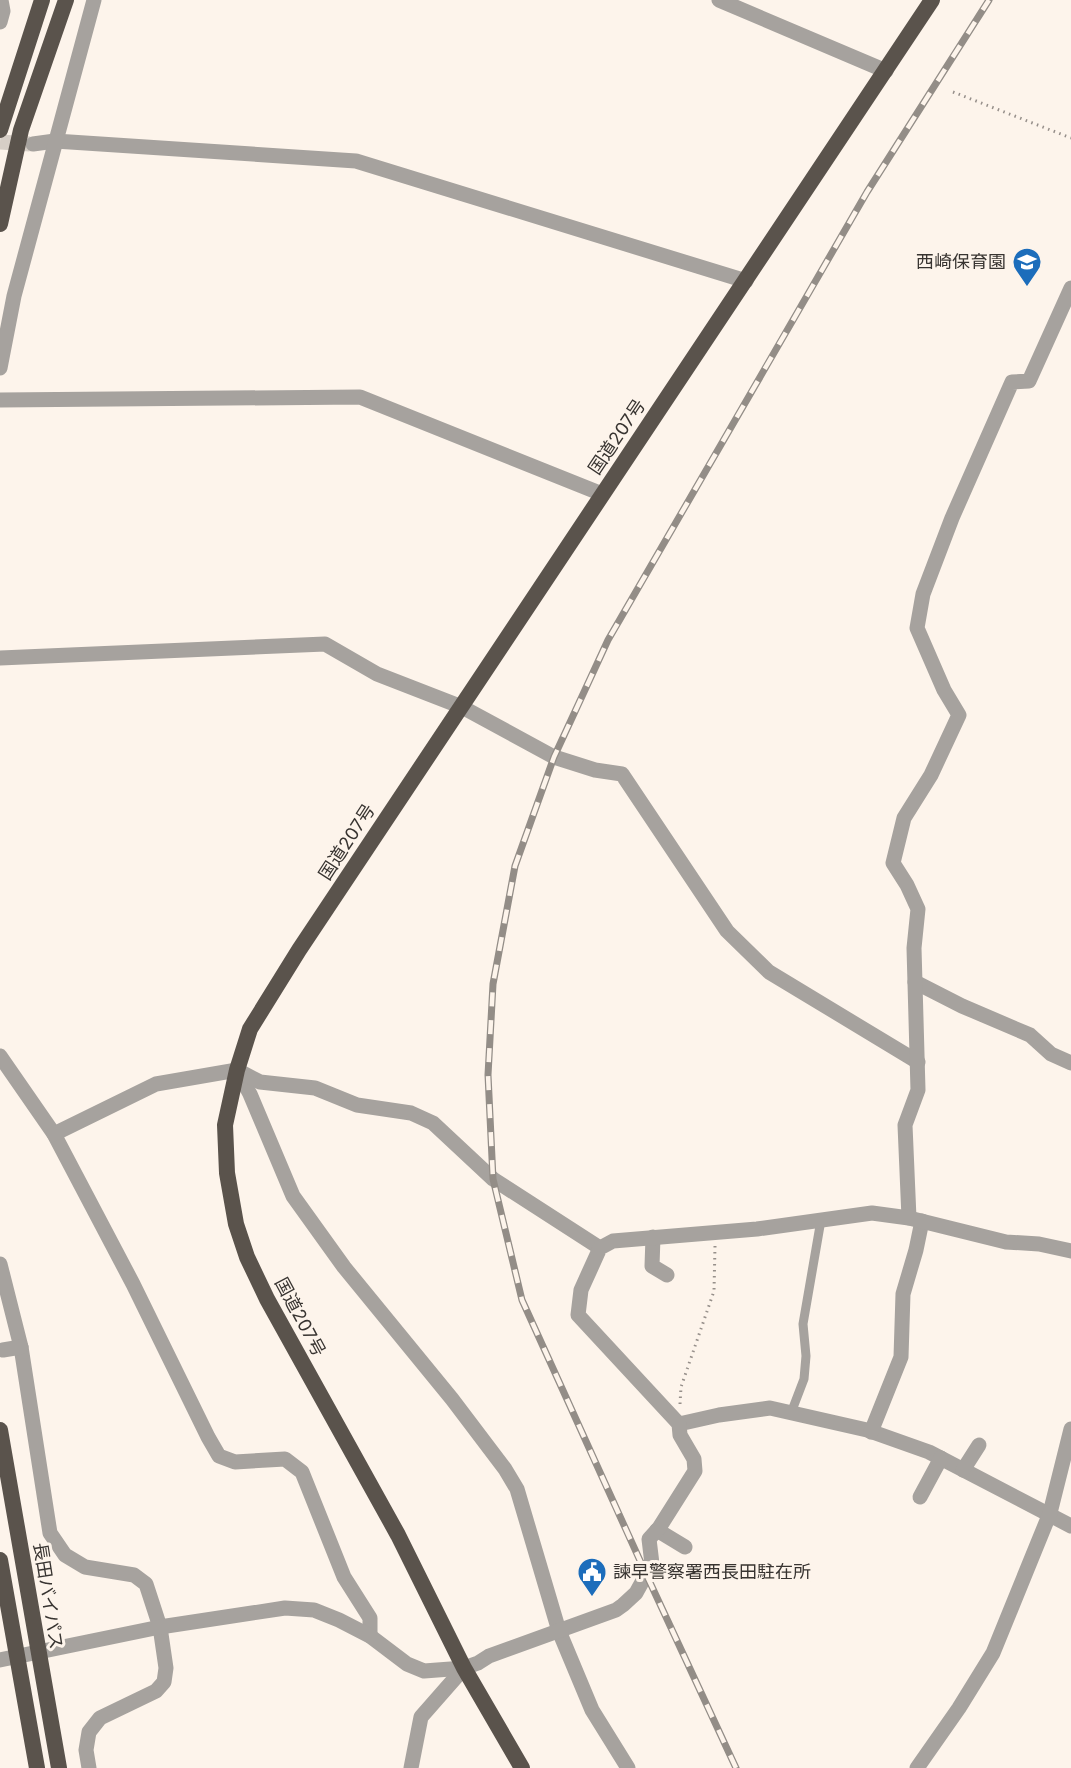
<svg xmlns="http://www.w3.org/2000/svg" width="1071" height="1768" viewBox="0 0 1071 1768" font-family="Inter,'Noto Sans JP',sans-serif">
<rect width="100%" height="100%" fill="#fdf4eb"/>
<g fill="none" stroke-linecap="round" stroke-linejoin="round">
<path stroke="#d6cec6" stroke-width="15" stroke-dasharray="15 8" stroke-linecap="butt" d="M0,142L30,144"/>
<g stroke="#968f8a" stroke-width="3" stroke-dasharray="1.5 4.5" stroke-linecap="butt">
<path d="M953,92L1071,138"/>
<path d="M680,1404L681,1387L714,1291L715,1246"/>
</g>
<path stroke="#a6a29e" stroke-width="9" d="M791,1413L804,1379L806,1356L803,1324L821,1220"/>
<g stroke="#a6a29e" stroke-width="15">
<path d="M0,22L3,11L1,0"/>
<path d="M33,144L55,141L356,161L746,281"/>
<path d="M0,368L14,296L94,0"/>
<path d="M0,400L360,397L602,494"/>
<path d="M0,658L325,644L377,674L462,707L554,757L595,770L622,774L727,931L769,972L918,1062"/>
<path d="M915,982L962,1006L1030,1035L1051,1054L1071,1063"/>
<path d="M0,1056L54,1134L133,1284L208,1437L219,1456L235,1462L285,1459L302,1472L344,1577L370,1618V1636"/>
<path d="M237,1070L250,1094L293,1196L344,1267L452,1399L505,1469L517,1489L559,1631L592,1710L628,1768"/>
<path d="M54,1134L156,1084L237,1070L260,1082L315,1088L357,1105L411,1113L433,1123L493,1179L600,1248"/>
<path d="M909,1218L905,1125L918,1090L914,948L918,909L907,885L893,863L904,818L931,775L959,715L944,690L917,628L923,594L952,518L1012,382L1029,381L1071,288"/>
<path d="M653,1237L652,1266L667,1275"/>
<path d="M0,1264L21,1347L50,1533L65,1555L85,1567L134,1575L146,1584L160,1627L166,1668L164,1682L156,1691L100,1718L89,1732L86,1750L89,1768"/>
<path d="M3,1350L21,1347"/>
<path d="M679,1424L719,1415L770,1408L867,1430L929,1452L1071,1526"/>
<path d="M871,1432L901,1357L903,1294L916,1250L922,1221"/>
<path d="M963,1470L979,1445"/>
<path d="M920,1497L941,1458"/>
<path d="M657,1530L685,1547"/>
<path d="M0,1660L160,1627L285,1608L314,1610L339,1620L370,1636L407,1664L424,1671L464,1668L478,1663L489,1656L616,1610L623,1605L636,1593L652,1564L649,1539L659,1528L695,1471L694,1459L680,1435L679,1424L578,1315L581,1290L600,1248L613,1241L757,1229L872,1213L909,1218L1006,1242L1039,1244L1071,1251"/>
<path d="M411,1768L421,1717L464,1668"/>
<path d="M917,1768L959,1708L993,1653L1050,1513L1071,1429"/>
</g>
<path stroke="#a6a29e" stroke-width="15" d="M719,0L886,71"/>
<g stroke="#5a534c" stroke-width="16">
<path d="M0,130L42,0"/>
<path d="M0,224L21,130L66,0"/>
<path d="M0,1430L59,1768"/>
<path d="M0,1560L37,1768"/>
<path d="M522,1768L464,1668L398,1535L267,1299L247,1257L236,1224L227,1173L225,1125L237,1070L250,1029L299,950L932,0"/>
</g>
<g stroke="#938d87" stroke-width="7">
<path id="rail" d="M736,1768L647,1576L522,1300L493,1179L488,1075L493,984L515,866L554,757L608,640L867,192L989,0"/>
</g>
<use href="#rail" stroke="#fdf4eb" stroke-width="4.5" stroke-dasharray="14" stroke-linecap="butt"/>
</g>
<defs>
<g id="school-pin" transform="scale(1.5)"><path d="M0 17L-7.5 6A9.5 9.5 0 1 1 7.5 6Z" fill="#1c6dbb" stroke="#fdf4eb"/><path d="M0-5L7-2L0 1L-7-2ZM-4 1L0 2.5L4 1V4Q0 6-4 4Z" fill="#fff"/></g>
<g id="civic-pin" transform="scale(1.5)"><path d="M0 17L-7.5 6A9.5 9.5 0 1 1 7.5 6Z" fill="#1c6dbb" stroke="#fdf4eb"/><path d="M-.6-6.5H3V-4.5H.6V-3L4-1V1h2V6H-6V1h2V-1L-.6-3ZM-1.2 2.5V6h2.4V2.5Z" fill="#fff"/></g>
</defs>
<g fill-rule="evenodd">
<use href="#school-pin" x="1027" y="262"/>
<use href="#civic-pin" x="592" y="1572"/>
</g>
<g text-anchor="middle" stroke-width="6" stroke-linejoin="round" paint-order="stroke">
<g font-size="18" fill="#383431" stroke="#fdf4eb" text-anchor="end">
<text x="1006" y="268">西崎保育園</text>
<text x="613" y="1578" text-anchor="start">諫早警察署西長田駐在所</text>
</g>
<g font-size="18" fill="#383431" stroke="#fdf4eb">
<text transform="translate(617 437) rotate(-56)" y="6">国道207号</text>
<text transform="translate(347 842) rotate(-57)" y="6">国道207号</text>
<text transform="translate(300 1317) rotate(62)" y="6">国道207号</text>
<text transform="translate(48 1596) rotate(81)" y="6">長田バイパス</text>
</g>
</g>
</svg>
